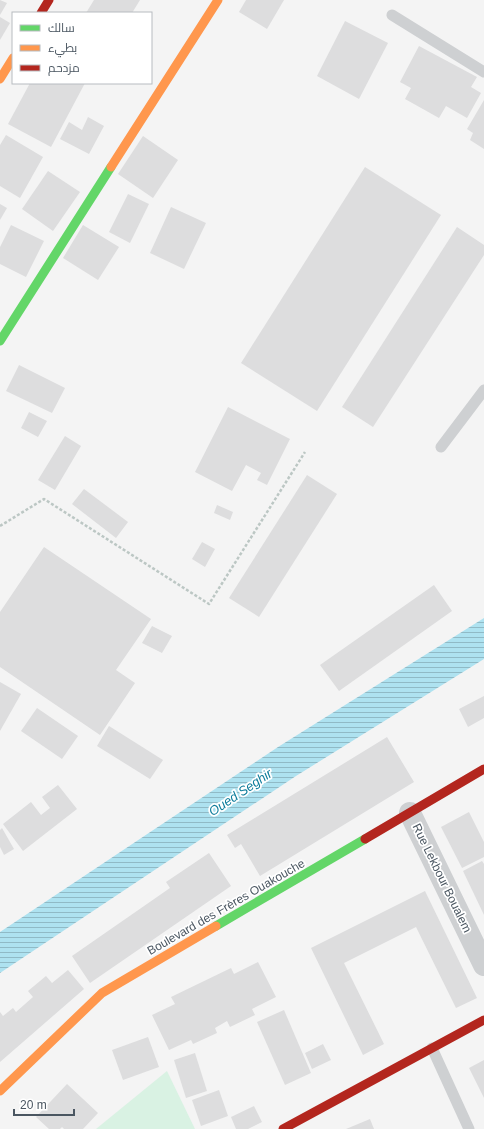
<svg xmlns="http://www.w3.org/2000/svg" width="484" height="1129" viewBox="0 0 484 1129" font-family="Helvetica,Cairo,sans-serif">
<defs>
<pattern id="water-rules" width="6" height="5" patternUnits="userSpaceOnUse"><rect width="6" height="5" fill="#aee2f0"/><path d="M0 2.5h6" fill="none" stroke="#90bac6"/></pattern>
</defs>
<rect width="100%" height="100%" fill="#f4f4f4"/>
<path fill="#d9f2e3" d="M167,1071L195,1129H96Z"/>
<path fill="url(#water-rules)" d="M484,618V659L296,776L0,973V932L278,747Z"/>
<g fill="#ddddde">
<path d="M0,0L7,3L0,15Z"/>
<path d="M94,0H140L132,13H86Z"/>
<path d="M246,0H284L267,29L239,12Z"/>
<path d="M0,17L10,23L0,40Z"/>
<path d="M345,21L388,43L359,99L317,76Z"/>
<path d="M419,46L477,77L471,87L481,93L467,118L446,106L439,118L405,99L411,88L400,82Z"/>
<path d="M30,83H85L51,147L8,124Z"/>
<path d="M484,100V149L470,140L473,133L467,129Z"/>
<path d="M88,117L104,126L89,154L60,139L69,122L82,130Z"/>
<path d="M6,135L43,157L20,198L0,186V145Z"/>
<path d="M143,136L178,160L153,198L118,174Z"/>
<path d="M365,167L441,215L317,411L241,363Z"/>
<path d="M48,171L80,192L53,231L22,209Z"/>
<path d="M128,194L149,204L130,243L109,232Z"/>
<path d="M0,204L7,208L0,220Z"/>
<path d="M171,207L206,223L184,269L150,253Z"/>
<path d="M11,225L44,241L26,277L0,264V247Z"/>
<path d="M83,225L119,247L98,280L63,258Z"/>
<path d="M457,227L484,245V255L373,427L342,407Z"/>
<path d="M19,365L65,388L52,413L6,391Z"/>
<path d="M228,407L290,439L267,485L257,480L261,473L246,465L232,491L195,472Z"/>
<path d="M29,412L47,421L38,437L21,428Z"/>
<path d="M65,436L81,446L55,490L38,480Z"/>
<path d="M307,475L337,494L259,617L229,598Z"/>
<path d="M84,489L128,522L116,538L72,504Z"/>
<path d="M217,505L233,512L230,520L214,513Z"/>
<path d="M202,542L215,549L205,567L192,559Z"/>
<path d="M44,547L151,619L116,670L135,683L100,735L0,667V612Z"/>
<path d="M434,585L452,611L339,691L320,665Z"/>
<path d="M152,626L172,636L162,653L142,643Z"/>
<path d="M0,682L21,694L0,731Z"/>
<path d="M484,696V718L468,727L459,709Z"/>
<path d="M37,708L78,736L62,759L21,731Z"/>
<path d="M109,726L163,760L150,779L97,746Z"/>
<path d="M387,737L414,782L260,876L241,844L235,848L227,835Z"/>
<path d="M58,785L77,809L23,851L3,824L31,802L41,815L50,808L42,797Z"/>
<path d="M469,812L484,842V857L462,868L441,827Z"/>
<path d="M2,828L14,849L4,855L0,847V830Z"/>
<path d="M209,853L231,886L90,983L72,956L170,888L166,882Z"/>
<path d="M482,861L484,864V915L463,871Z"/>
<path d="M425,891L477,998L456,1008L416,927L344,963L384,1044L363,1055L311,948Z"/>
<path d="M258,962L276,997L252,1009L255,1015L230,1027L227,1021L215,1028L217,1033L193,1044L191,1040L169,1050L152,1015L175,1004L171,997L231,968L234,974Z"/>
<path d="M68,970L84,989L0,1062V1012L3,1016L13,1008L16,1012L33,997L28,991L46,976L52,983Z"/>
<path d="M284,1010L311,1073L285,1085L257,1022Z"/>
<path d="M148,1037L159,1067L123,1080L112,1050Z"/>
<path d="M323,1044L331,1060L312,1069L305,1053Z"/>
<path d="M195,1053L207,1091L186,1098L174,1060Z"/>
<path d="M484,1060V1098L469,1068Z"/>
<path d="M67,1084L98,1113L83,1129H64L62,1127L60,1129H49L36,1117Z"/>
<path d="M219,1090L228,1116L201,1126L192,1100Z"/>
<path d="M254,1106L262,1122L248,1129H236L231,1117Z"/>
<path d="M370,1119L374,1129H346Z"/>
</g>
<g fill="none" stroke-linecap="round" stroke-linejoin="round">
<path stroke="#bcc7c4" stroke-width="2.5" stroke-dasharray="3 2" stroke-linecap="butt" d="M0,526L44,499L209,604L305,452"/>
<g stroke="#ced0d2" stroke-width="11">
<path d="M392,15L484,72"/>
<path d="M441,447L484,390"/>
<path d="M432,1048L469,1129"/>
</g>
<path stroke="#ced0d2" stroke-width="22" d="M410,813L484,965"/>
<g stroke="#63d668" stroke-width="9">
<path d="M0,341L111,167"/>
<path d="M216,926L365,839"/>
</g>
<g stroke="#ff974d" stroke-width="9">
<path d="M0,79L13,58"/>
<path d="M111,167L218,0"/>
<path d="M0,1091L102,993L216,926"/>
</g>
<g stroke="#b3261e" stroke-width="9">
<path d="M41,13L49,0"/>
<path d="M365,839L484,769"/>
<path d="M283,1129L484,1020"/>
</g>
</g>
<g text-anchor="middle" stroke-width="3.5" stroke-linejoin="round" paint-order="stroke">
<g font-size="12" fill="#4a5661" stroke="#fff">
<text transform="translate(442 878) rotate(64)" y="4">Rue Lekbour Boualem</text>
<text transform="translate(226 907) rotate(-30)" y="4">Boulevard des Frères Ouakouche</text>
</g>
<g font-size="13" font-style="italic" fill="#0c7c9b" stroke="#fff">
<text transform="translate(240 792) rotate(-34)" y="5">Oued Seghir</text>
</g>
</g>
<rect x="12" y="12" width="140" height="72" fill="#ffffff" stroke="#b7bbc0"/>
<rect x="20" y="25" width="20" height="6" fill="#63d668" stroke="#b7bbc0"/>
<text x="48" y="32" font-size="12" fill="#4a5661">سالك</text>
<rect x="20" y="45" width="20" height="6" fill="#ff974d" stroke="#b7bbc0"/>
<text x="48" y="52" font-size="12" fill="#4a5661">بطيء</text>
<rect x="20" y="65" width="20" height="6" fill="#b3261e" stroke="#b7bbc0"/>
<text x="48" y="72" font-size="12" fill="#4a5661">مزدحم</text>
<path d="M14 1109v6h60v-6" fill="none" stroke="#4a5661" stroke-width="2"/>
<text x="20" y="1109" font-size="12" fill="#4a5661" stroke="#ffffff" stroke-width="3" paint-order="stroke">20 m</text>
</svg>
